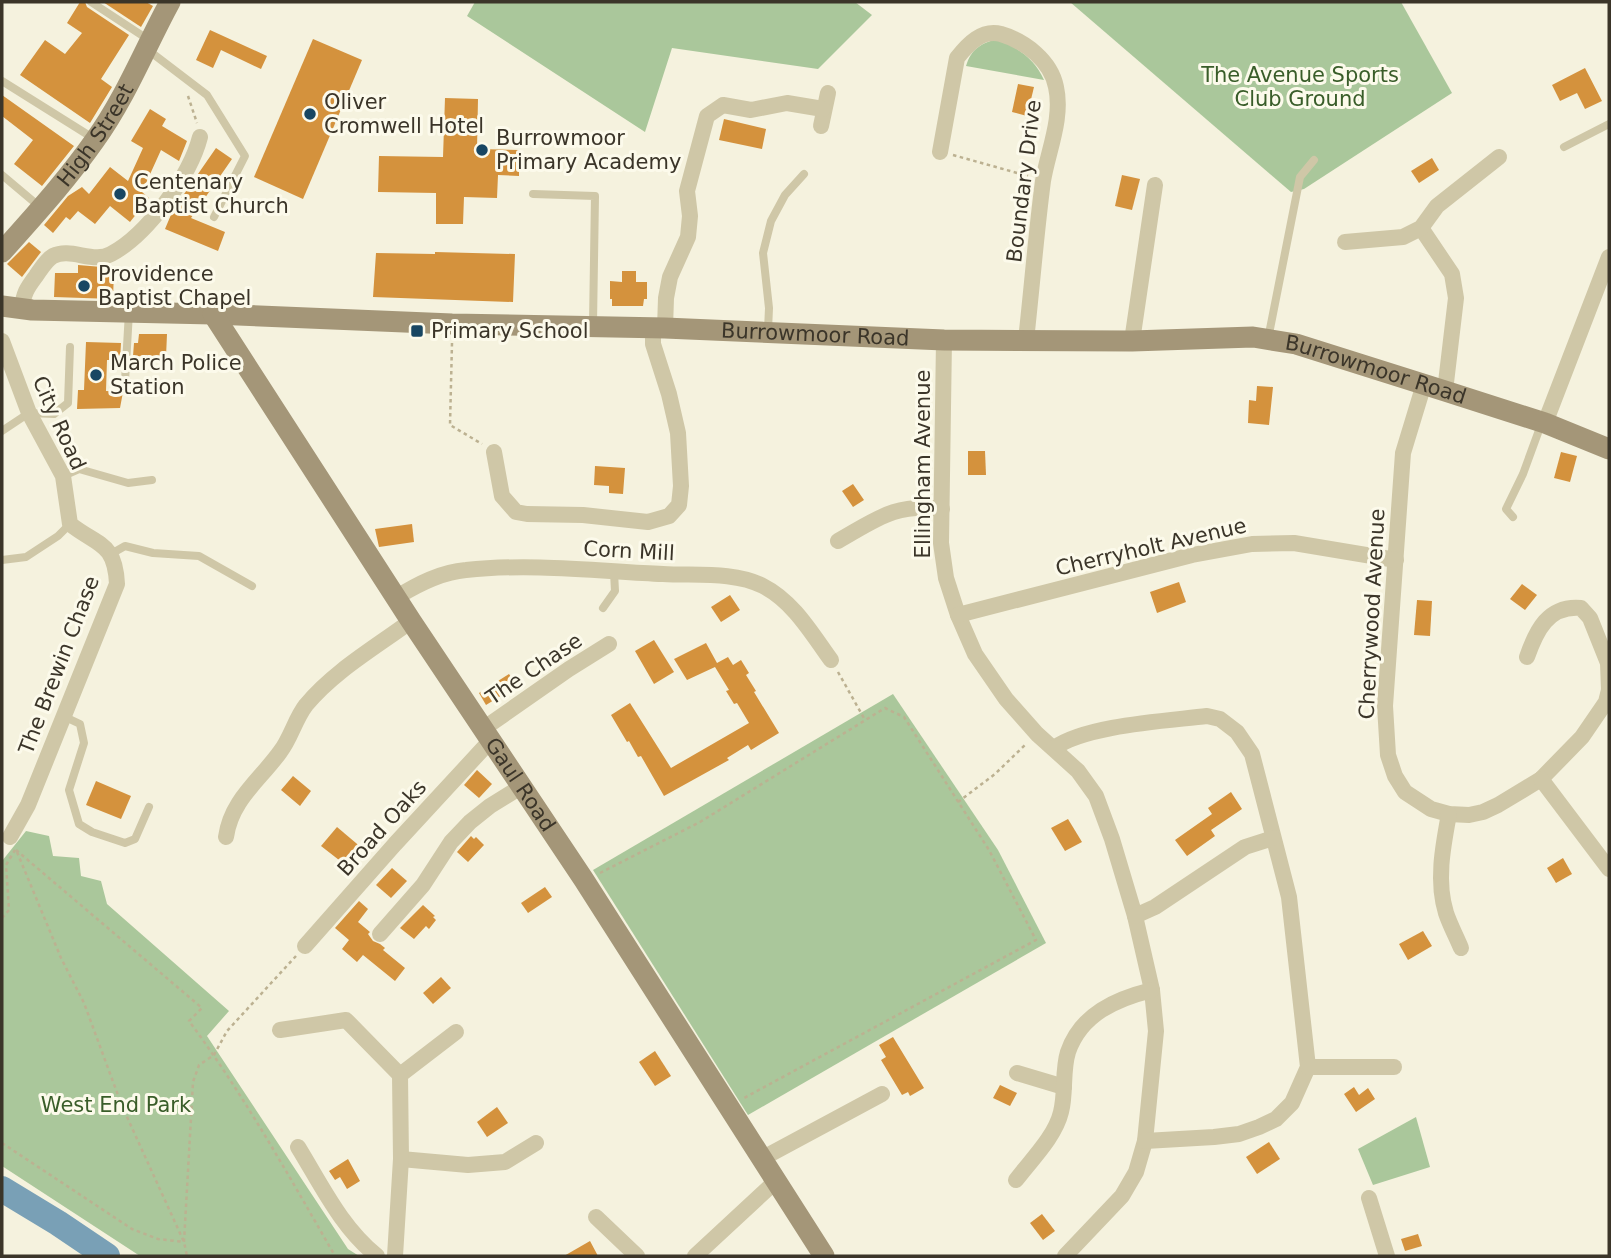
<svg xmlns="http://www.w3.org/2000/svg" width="1611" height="1258" viewBox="0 0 1611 1258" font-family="'DejaVu Sans',sans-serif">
<rect width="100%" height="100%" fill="#f5f2de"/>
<g fill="#aac79b">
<path d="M475,2H855L872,15L818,69L672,48L645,132L467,16Z"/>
<path d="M1070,2H1401L1452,93L1304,189L1291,192Z"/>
<path d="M998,39C1018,48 1035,59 1044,80L966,66C971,49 981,43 998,39Z"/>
<path d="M893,694L998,850L1046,943L748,1115L593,870Z"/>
<path d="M26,831L49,836L53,856L79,858L81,876L101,881L107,904L229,1011L207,1036L348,1249L359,1256H140L2,1166V861Z"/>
<path d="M1416,1117L1430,1167L1373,1185L1358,1149Z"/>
</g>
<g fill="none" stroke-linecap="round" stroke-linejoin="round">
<path stroke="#79a0b6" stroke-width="26" d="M2,1189L58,1223L107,1256"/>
</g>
<g fill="#d4923d">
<path d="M80,2H85L87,7L129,35L101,79L112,87L90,123L20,75L45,40L65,54L82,33L67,23Z"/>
<path d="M103,2H146L153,6L141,27Z"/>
<path d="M210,30L267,56L261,69L221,50L213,68L196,60Z"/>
<path d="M313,39L362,60L303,199L254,177Z"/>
<path d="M1585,68L1602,101L1585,109L1577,93L1560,101L1552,85Z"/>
<path d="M1018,84L1034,87L1027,116L1012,112Z"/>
<path d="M2,95L74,146L42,186L14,164L33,140L2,116Z"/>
<path d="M445,98L478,99L477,149L519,150V176L498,175L497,198L464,197L463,224H436V193L378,192L379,156L443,157Z"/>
<path d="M150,109L166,119L162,126L187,141L179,161L161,150L142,192L149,198L130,222L110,206L95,224L78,211L70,220L66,217L53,233L44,225L68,196L82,187L89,194L110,167L128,181L143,148L131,141Z"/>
<path d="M724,119L766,129L762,149L719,140Z"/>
<path d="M216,148L232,159L191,218L225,232L218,251L165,229L173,210Z"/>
<path d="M1432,158L1439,170L1419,183L1411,171Z"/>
<path d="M1122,175L1140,179L1132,210L1115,206Z"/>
<path d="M29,242L41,252L22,277L7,264Z"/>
<path d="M435,252L515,254L513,302L373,297L376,253L435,254Z"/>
<path d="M78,265L102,267V271H114L113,299L54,297L55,273H78Z"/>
<path d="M622,271H636V282H647V299H644L643,306H612V299H610V281L622,282Z"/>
<path d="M139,334H167L166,357L133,356L134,343H138Z"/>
<path d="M86,342L121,343L120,360H107L106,391L123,392L120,408L77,409L78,390H84Z"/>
<path d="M1257,386L1273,387L1269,425L1248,423L1249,400L1256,401Z"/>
<path d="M968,451H985L986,475H968Z"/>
<path d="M1561,452L1577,456L1570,482L1554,478Z"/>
<path d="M595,466L625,468L623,494L609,493V486L594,485Z"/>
<path d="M853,484L864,500L853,507L842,491Z"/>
<path d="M412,524L414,542L379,547L375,529Z"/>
<path d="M1179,582L1186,602L1157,613L1150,592Z"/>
<path d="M1522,584L1537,595L1525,610L1510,599Z"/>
<path d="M730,595L740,610L721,622L711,607Z"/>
<path d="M1417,600L1432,601L1430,636L1414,635Z"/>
<path d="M654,640L674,672L654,684L635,651Z"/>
<path d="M706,643L717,663L728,657L733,665L741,660L749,673L746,675L756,691L754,692L779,733L751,750L748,745L727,758L729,760L664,796L641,756L638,757L629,741L627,742L611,715L630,703L671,768L749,723L737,703L734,704L726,691L729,690L715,667L687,680L674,659Z"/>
<path d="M509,674L517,686L486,705L479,693Z"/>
<path d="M477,770L492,784L479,798L464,785Z"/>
<path d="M293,776L311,791L300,806L281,790Z"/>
<path d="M96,781L131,796L121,819L86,805Z"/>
<path d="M1231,792L1242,809L1211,830L1215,836L1187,856L1175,840L1212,814L1208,808Z"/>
<path d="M1068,819L1082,842L1065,851L1051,828Z"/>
<path d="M337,827L363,849L348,867L321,846Z"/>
<path d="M471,836L474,839L476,837L484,845L468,862L457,852Z"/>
<path d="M1563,858L1572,874L1556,883L1547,868Z"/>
<path d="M392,868L407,881L391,898L376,885Z"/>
<path d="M545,887L552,897L528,913L521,903Z"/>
<path d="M359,901L368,909L358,922L370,932L368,934L373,941L380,944L385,948L383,950L405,968L395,981L363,955L357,962L342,949L349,940L335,928Z"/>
<path d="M423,905L435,916L433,917L436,920L429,929L426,926L414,939L400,928Z"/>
<path d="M1423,931L1432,946L1408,960L1399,944Z"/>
<path d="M441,977L451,988L433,1004L423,993Z"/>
<path d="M893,1037L924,1088L910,1096L908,1092L902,1095L881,1060L886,1057L879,1045Z"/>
<path d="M655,1051L671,1076L655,1086L639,1062Z"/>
<path d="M1000,1085L1017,1093L1010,1106L993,1098Z"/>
<path d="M1354,1087L1359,1095L1368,1088L1375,1099L1356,1112L1344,1094Z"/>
<path d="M497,1107L508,1123L487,1137L477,1122Z"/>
<path d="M1269,1142L1280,1159L1257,1174L1246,1157Z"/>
<path d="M348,1159L360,1181L347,1189L340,1177L335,1180L329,1171Z"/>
<path d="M1042,1214L1055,1231L1043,1240L1030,1223Z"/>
<path d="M1418,1234L1422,1246L1405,1251L1401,1239Z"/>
<path d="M590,1241L598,1256H564Z"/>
</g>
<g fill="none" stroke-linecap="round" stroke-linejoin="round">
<g stroke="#bcb191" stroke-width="2.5" stroke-dasharray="3.5 3.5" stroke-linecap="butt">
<path d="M188,96L197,123"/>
<path d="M953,155L1028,176"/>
<path d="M452,343L450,425L482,444"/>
<path d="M838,672L865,720"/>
<path d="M958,802L995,774L1025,745"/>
<path d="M16,850L202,1008L189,1021C244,1095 289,1176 335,1256"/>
<path d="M17,852L61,958L84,1003L122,1106L184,1242L187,1256"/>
<path d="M600,873L700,822L885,708L904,717L989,850L1036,940L744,1098"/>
<path d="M2,918L9,910L6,865L15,850"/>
<path d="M2,1143L132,1229L158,1239L184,1242L193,1082L199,1065L214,1055L227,1031L296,956"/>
</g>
<g stroke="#cfc7a7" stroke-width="8">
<path d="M91,2L149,40"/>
<path d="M148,50L207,95L245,156L214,217"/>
<path d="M2,81L93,138"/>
<path d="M1564,147L1609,124"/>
<path d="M2,175L40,207"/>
<path d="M533,194L595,196L593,324"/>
<path d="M768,330L769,308L763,253L771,221L785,195L804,174"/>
<path d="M1268,339L1300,177L1314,160"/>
<path d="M125,381L129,312"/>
<path d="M2,431L29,413L54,414L68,403L70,347"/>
<path d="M63,476L79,469L128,483L152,480"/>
<path d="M1513,517L1506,509L1523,474L1542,422"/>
<path d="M111,554L125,546L153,553L199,556L252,586"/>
<path d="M2,560L26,557L58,536L70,524"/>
<path d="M603,608L615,591L614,572"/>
<path d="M63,716L80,724L84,743L69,790L79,824L92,832L125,843L135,839L149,807"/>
</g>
<g stroke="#cfc7a7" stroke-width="16">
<path d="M821,126L828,93"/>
<path d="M940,152L957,58C968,44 982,29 1001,34C1025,41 1051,61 1056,87C1063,118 1048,151 1043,181C1036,234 1032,287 1026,340"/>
<path d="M1421,228L1452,274L1456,298L1445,391"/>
<path d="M1345,242L1403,237L1421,228L1437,206L1499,157"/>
<path d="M22,309C23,294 27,288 36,276C41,269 46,260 53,256C71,247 93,264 111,254C147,235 190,176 200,137"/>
<path d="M665,328L666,298L670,277L688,237L690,216L687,191L707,116L723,105L751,110L787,103L823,109"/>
<path d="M944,340L941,543L946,578L958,615L975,654L1006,699L1037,734L1078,771L1096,796L1112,839L1135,916L1152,990L1156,1031L1145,1141L1136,1172L1122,1196L1065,1256"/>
<path d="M2,341L29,413L63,476L70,524C98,546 115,542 117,584L28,805L10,837"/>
<path d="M1132,341L1155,185"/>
<path d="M1424,384L1403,453L1385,706L1388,755L1395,776L1405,792L1431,809L1449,814L1469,815L1483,812L1498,805L1541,779L1582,737L1606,702L1609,690L1608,663L1590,618L1581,608C1548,605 1536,631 1527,657"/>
<path d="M1545,423L1609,257"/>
<path d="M494,452L502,496L516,512L527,514L583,515L648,522L669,516L679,505L681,486L678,433L669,394L653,344V328"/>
<path d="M838,541C877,519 895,503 942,509"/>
<path d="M397,597C418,584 441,572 466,570C531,563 598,571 663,574C694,576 734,571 763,586C793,601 812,634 831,660"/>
<path d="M958,615L1192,555L1252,544L1294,543L1396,560"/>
<path d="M483,729L569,669L609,644"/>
<path d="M1054,748C1086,725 1166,721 1207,716L1220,719L1237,732L1252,754L1289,897L1308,1067L1292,1103L1276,1119L1259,1127L1239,1134L1214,1137L1145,1141"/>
<path d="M1541,779L1609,869"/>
<path d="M1449,814C1443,846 1436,881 1446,913C1450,925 1456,936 1461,948"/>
<path d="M226,837C231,800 260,780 280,752C291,738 295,719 306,705C334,671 376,647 411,621"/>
<path d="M1135,916L1155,907L1245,847L1273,838"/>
<path d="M380,934L423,885L451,842L470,822L490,806L521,787"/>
<path d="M305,946L395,844L491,740"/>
<path d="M280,1030L346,1020L400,1075"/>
<path d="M1308,1067H1394"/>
<path d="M1017,1073L1064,1087"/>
<path d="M400,1075L456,1032"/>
<path d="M298,1147C322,1186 341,1227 377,1256"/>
<path d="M763,1158L882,1094"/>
<path d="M401,1159L468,1165L505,1162L536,1143"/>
<path d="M1016,1180C1031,1160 1055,1137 1061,1112C1066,1093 1062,1071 1068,1052C1081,1014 1116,999 1152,990"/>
<path d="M1369,1198L1387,1256"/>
<path d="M596,1217L637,1256"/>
<path d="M395,1256L401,1159L400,1075"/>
<path d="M695,1256L776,1181"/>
</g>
<g stroke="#a49678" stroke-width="21">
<path id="s1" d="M2,252C34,216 67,180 95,140C126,97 145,48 170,2"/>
<path id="s2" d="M2,306L32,310L213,314L452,324L665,328L944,340L1132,341L1253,337L1296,344L1445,391L1545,423L1609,449"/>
<path id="s3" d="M213,314L411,621L584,880L824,1256"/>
</g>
</g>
<g fill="#184662" stroke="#fcfaeb" stroke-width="2.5">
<circle cx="310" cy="114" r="7"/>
<circle cx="482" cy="150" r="7"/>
<circle cx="120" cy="194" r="7"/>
<circle cx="84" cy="286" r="7"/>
<rect x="410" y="324" width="14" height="14" rx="3.5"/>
<circle cx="96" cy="375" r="7"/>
</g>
<g text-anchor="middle" stroke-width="6" stroke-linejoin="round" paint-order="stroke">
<g font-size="21" fill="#395d29" stroke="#fcfaeb">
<text x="1300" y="82">The Avenue Sports<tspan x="1300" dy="24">Club Ground</tspan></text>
<text x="116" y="1112">West End Park</text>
</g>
<g font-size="21" fill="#3b3529" stroke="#fcfaeb" text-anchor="start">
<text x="324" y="109">Oliver<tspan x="324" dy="24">Cromwell Hotel</tspan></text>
<text x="496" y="145">Burrowmoor<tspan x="496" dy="24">Primary Academy</tspan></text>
<text x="134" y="189">Centenary<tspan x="134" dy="24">Baptist Church</tspan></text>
<text x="98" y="281">Providence<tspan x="98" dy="24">Baptist Chapel</tspan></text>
<text x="431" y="338">Primary School</text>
<text x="110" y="370">March Police<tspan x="110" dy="24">Station</tspan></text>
</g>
<g font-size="21" fill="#3b3529" stroke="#fcfaeb">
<text dy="7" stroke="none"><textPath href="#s1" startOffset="150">High Street</textPath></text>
<text transform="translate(1024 181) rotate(-83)" y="7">Boundary Drive</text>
<text dy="7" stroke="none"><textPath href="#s2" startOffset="814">Burrowmoor Road</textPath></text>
<text dy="7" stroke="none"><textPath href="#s2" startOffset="1379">Burrowmoor Road</textPath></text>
<text transform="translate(59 423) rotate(66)" y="7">City Road</text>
<text transform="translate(923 464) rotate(-90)" y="7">Ellingham Avenue</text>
<text transform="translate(1151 547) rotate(-13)" y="7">Cherryholt Avenue</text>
<text transform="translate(629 551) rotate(3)" y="7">Corn Mill</text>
<text transform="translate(1372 614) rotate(-87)" y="7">Cherrywood Avenue</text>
<text transform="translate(59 665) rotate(-69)" y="7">The Brewin Chase</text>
<text transform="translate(534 669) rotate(-34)" y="7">The Chase</text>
<text dy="7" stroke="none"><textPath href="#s3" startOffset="562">Gaul Road</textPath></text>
<text transform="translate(382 828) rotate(-48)" y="7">Broad Oaks</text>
</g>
</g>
<rect width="1611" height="1258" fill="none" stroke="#3b3529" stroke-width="7"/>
</svg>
